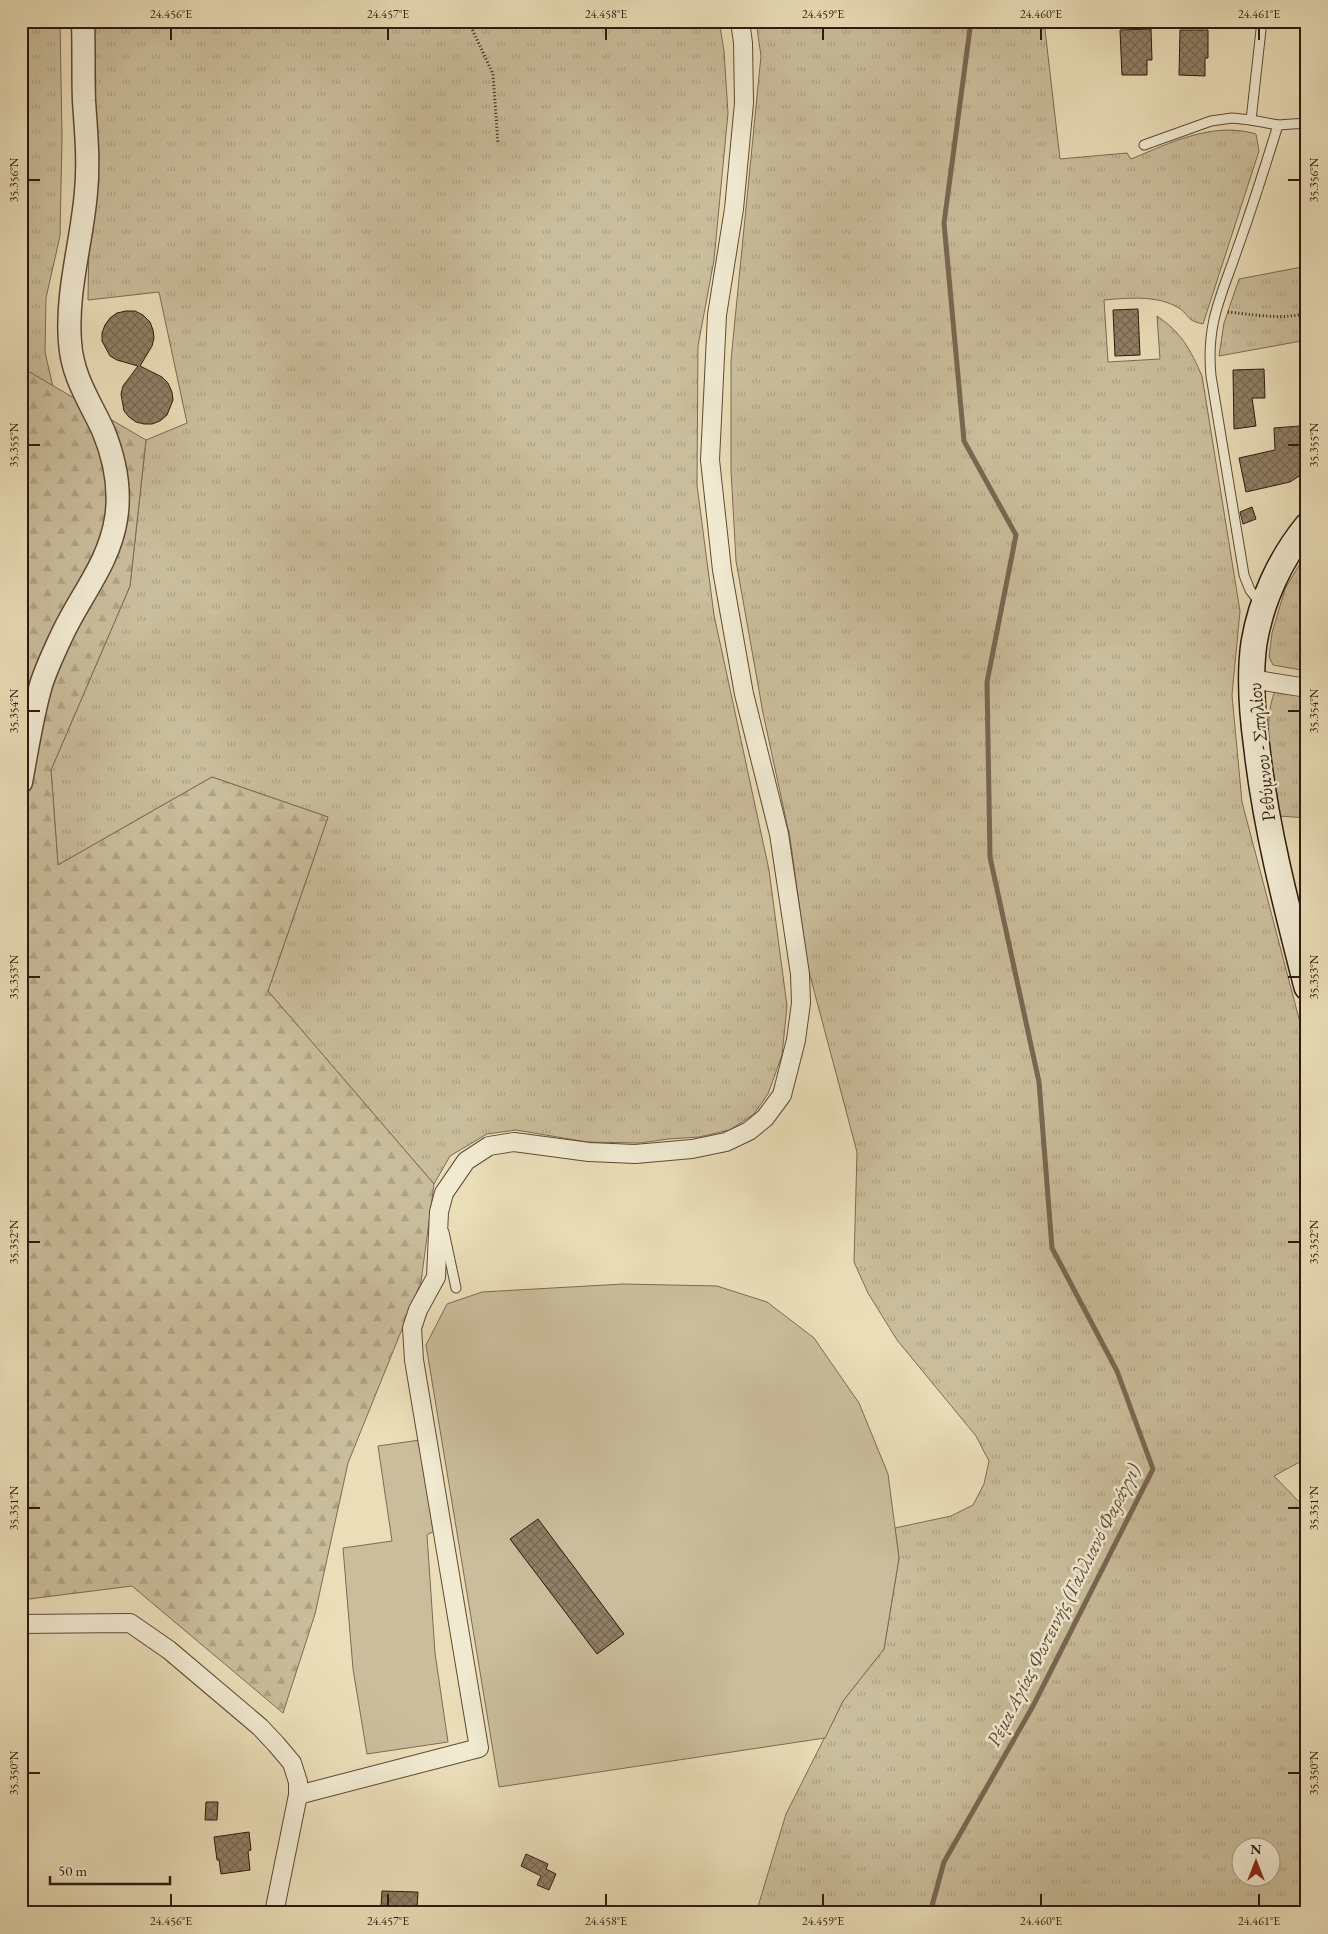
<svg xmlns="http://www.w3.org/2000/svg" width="1328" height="1934" viewBox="0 0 1328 1934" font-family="'EB Garamond',serif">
<defs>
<pattern id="grass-tufts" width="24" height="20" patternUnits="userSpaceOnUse" patternTransform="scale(1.25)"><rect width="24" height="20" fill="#cabd9b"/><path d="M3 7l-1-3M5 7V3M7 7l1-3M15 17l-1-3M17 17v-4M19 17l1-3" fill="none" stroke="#aea284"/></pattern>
<pattern id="forest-firs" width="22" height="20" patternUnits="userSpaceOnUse" patternTransform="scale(1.25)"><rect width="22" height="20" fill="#cabd9b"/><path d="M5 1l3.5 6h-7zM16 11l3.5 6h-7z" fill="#aea284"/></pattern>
<pattern id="building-cross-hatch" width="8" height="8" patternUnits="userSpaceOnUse" patternTransform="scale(1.25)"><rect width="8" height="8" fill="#907f66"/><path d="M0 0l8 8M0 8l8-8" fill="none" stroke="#766752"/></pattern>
</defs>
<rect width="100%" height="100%" fill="#eadeb8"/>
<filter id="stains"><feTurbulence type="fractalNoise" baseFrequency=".004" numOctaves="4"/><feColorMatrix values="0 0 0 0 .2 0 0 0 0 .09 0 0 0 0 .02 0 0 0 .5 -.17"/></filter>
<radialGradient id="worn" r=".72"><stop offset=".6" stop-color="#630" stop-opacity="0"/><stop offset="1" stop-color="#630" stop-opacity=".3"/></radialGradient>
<g fill="url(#grass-tufts)" stroke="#7c6b54" fill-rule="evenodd">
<path d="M21,21H60L62,137L60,236L46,298L45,352L53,387L21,367Z"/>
<path d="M94,21H719L724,51L728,113L714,260L698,346L697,485L714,615L769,870L787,1006L782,1055L768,1094L754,1114L730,1130L699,1137L668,1139L640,1143L587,1142L516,1130L487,1134L450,1156L434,1184L268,991L328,817L212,777L58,865L51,770L130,586L146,440L187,423L159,292L88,300L89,234L96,157Z"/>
<path d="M756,21H1044L1060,159L1127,153L1131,159C1170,143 1213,121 1256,134L1259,151L1203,324C1184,320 1190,314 1177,307C1157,295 1126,298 1104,300L1108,362L1160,359L1157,316C1182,333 1190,349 1202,376L1240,611L1232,695L1242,802L1307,1049V1458L1274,1476L1307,1510V1913H756L786,1814L843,1701L884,1649L899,1558L895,1528L951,1516L973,1505L984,1484L989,1461L976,1436L897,1340L868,1293L854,1262L857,1152L808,968L790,838L763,713L736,561L731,470V360L761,56ZM1240,1846H1270V1876H1240Z"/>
<path d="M1307,266V340L1219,356L1224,323L1239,279Z"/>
<path d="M1307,552V671L1273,665L1269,657L1272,633L1285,589Z"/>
<path d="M1275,691L1307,697V818L1279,816C1273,781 1261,724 1275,691Z"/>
</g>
<path fill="url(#forest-firs)" stroke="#7c6b54" d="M21,367L146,440L130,586L51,770L58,865L212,777L328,817L268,991L434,1184L421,1282L348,1463L315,1614L283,1713L132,1586L21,1600Z"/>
<g fill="#cabd9b" stroke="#7c6b54">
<path d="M623,1284L717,1286L767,1302L814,1338L859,1403L888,1474L899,1558L884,1649L843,1701L825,1738L499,1787L426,1345L447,1304L482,1292Z"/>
<path d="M420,1440L434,1531L427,1535L435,1653L448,1742L367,1754L353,1669L343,1548L392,1541L378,1446Z"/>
</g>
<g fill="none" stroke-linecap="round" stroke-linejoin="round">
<path stroke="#796751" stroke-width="5" d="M930,1913L944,1862L1033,1706L1153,1469L1117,1371L1052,1248L1039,1082L990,857L987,682L1016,535L964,441L944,223L971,21"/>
</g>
<g fill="url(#building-cross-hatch)" stroke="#2f190d">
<path d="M1151,29L1152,60H1147V75H1122L1120,30Z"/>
<path d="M1180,30H1208V58H1205V76L1179,75Z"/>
<path d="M1138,309L1140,355L1115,356L1113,310Z"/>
<path d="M126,311H135L143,315L150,322L153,330L154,338L152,346L140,366L162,377L168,383L172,392L173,400L167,415L160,421L152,424H144L136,422L129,417L124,411L121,394L123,386L138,366L117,360L110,356L102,341V333L105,325L110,318L117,313Z"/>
<path d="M1264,369L1265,398H1252L1256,426L1234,429L1233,370Z"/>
<path d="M1300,426L1302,452L1307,460V471L1290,482L1246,492L1239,458L1275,450L1274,428Z"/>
<path d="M1252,507L1256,519L1243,524L1240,512Z"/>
<path d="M538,1519L624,1634L597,1654L510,1539Z"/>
<path d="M206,1802H218L217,1820H205Z"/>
<path d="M249,1832L251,1850L248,1851L250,1870L221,1874L219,1860H217L214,1837Z"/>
<path d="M526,1854L548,1864L546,1869L556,1874L549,1890L537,1885L541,1876L521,1866Z"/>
<path d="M382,1891L418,1892L417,1908L381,1907Z"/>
</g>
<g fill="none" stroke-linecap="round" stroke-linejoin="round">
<g stroke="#5e4a38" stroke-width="11">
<g id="service">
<path d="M1178,21V23"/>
<path d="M1251,120L1262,21"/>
<path d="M1144,145L1211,121L1232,118L1251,120L1278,125L1307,123"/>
<path d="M1261,604L1250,590L1244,575L1211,376C1206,323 1221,297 1237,250C1252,208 1265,167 1278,125"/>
<path d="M444,1232L456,1288"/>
</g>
</g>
<g stroke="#5e4a38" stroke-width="20">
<g id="minor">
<path d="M1251,679L1307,688"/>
<path d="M21,1624L130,1623L169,1650L260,1727L276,1744L292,1763L298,1782V1795L274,1913"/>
<path d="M298,1795L479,1748L414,1360L412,1328L418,1310L436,1277L439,1212L444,1193L466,1161L489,1146L514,1142L589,1152L635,1154L692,1149L726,1142L749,1131L765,1118L782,1095L796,1040L801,1003L800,974L779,834L744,694L722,570L710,460L717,315L734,209L744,103L743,43L740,21"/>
</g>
</g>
<g stroke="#5e4a38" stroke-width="25">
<path id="tertiary" d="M21,782C27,750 32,716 41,685C46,669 54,652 61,637C79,597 109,564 116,519C121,488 115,459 103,430C89,400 72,376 70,342C66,291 82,242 86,192C89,161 86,131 84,101C83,74 84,48 83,21"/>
</g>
<g stroke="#2f190d" stroke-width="28">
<path id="secondary" d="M1307,526C1280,559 1261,601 1254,643C1249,678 1252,713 1257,749C1266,829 1287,909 1307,987"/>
</g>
<g stroke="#2f190d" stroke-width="3" stroke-dasharray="1 2.5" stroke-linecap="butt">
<path d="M475,21L471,27L493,74L498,144"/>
<path d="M1228,312C1249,314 1288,321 1307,312"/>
</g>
<use href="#service" stroke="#f1ead1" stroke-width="9"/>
<use href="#minor" stroke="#f1ead1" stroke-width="18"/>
<use href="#tertiary" stroke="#f1ead1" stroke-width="22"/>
<use href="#secondary" stroke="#f1ead1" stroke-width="25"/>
</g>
<path fill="none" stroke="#2f190d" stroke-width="2" d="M171,28V40M388,28V40M606,28V40M823,28V40M1041,28V40M1259,28V40M28,180H40M1288,180H1300M28,445H40M1288,445H1300M28,711H40M1288,711H1300M28,977H40M1288,977H1300M28,1242H40M1288,1242H1300M28,1508H40M1288,1508H1300M28,1773H40M1288,1773H1300M171,1894V1906M388,1894V1906M606,1894V1906M823,1894V1906M1041,1894V1906M1259,1894V1906"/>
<g text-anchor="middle" stroke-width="5" stroke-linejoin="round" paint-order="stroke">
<g font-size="19" fill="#2f190d" stroke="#f1ead1">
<text transform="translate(1261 752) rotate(-96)" y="7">Ρεθύμνου - Σπηλίου</text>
</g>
<g font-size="20" font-style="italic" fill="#604d3a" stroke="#f1ead1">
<text transform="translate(1063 1605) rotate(-63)" y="7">Ρέμα Αγίας Φωτεινής (Γαλλιανό Φαράγγι)</text>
</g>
</g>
<rect width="1328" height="1934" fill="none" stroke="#eadeb8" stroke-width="55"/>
<g transform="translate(1256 1862)"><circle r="24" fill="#f1ead1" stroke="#a39683"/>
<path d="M0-4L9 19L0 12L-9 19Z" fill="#8f2418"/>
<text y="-8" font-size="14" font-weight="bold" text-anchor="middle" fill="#2f190d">N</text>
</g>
<path d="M50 1876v8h120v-8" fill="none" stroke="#2f190d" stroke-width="2.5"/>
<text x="58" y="1876" font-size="15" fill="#2f190d" stroke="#f1ead1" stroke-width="4" paint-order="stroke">50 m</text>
<rect x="28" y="28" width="1272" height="1878" fill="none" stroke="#2f190d" stroke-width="2"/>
<g font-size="12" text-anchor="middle" fill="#2f190d">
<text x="171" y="18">24.456°E</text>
<text x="388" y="18">24.457°E</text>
<text x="606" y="18">24.458°E</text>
<text x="823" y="18">24.459°E</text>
<text x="1041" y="18">24.460°E</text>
<text x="1259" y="18">24.461°E</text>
<text transform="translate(14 180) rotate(-90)" y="4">35.356°N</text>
<text transform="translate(1314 180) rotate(-90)" y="4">35.356°N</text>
<text transform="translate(14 445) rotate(-90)" y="4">35.355°N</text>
<text transform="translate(1314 445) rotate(-90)" y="4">35.355°N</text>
<text transform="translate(14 711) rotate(-90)" y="4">35.354°N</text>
<text transform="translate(1314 711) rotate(-90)" y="4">35.354°N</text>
<text transform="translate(14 977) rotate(-90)" y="4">35.353°N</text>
<text transform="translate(1314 977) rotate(-90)" y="4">35.353°N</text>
<text transform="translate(14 1242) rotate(-90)" y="4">35.352°N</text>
<text transform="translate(1314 1242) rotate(-90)" y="4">35.352°N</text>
<text transform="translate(14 1508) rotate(-90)" y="4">35.351°N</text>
<text transform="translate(1314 1508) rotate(-90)" y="4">35.351°N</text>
<text transform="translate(14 1773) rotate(-90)" y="4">35.350°N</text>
<text transform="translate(1314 1773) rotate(-90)" y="4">35.350°N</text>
<text x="171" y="1925">24.456°E</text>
<text x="388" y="1925">24.457°E</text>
<text x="606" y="1925">24.458°E</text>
<text x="823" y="1925">24.459°E</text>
<text x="1041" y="1925">24.460°E</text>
<text x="1259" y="1925">24.461°E</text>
</g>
<rect width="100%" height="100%" filter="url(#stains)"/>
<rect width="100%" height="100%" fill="url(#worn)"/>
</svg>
